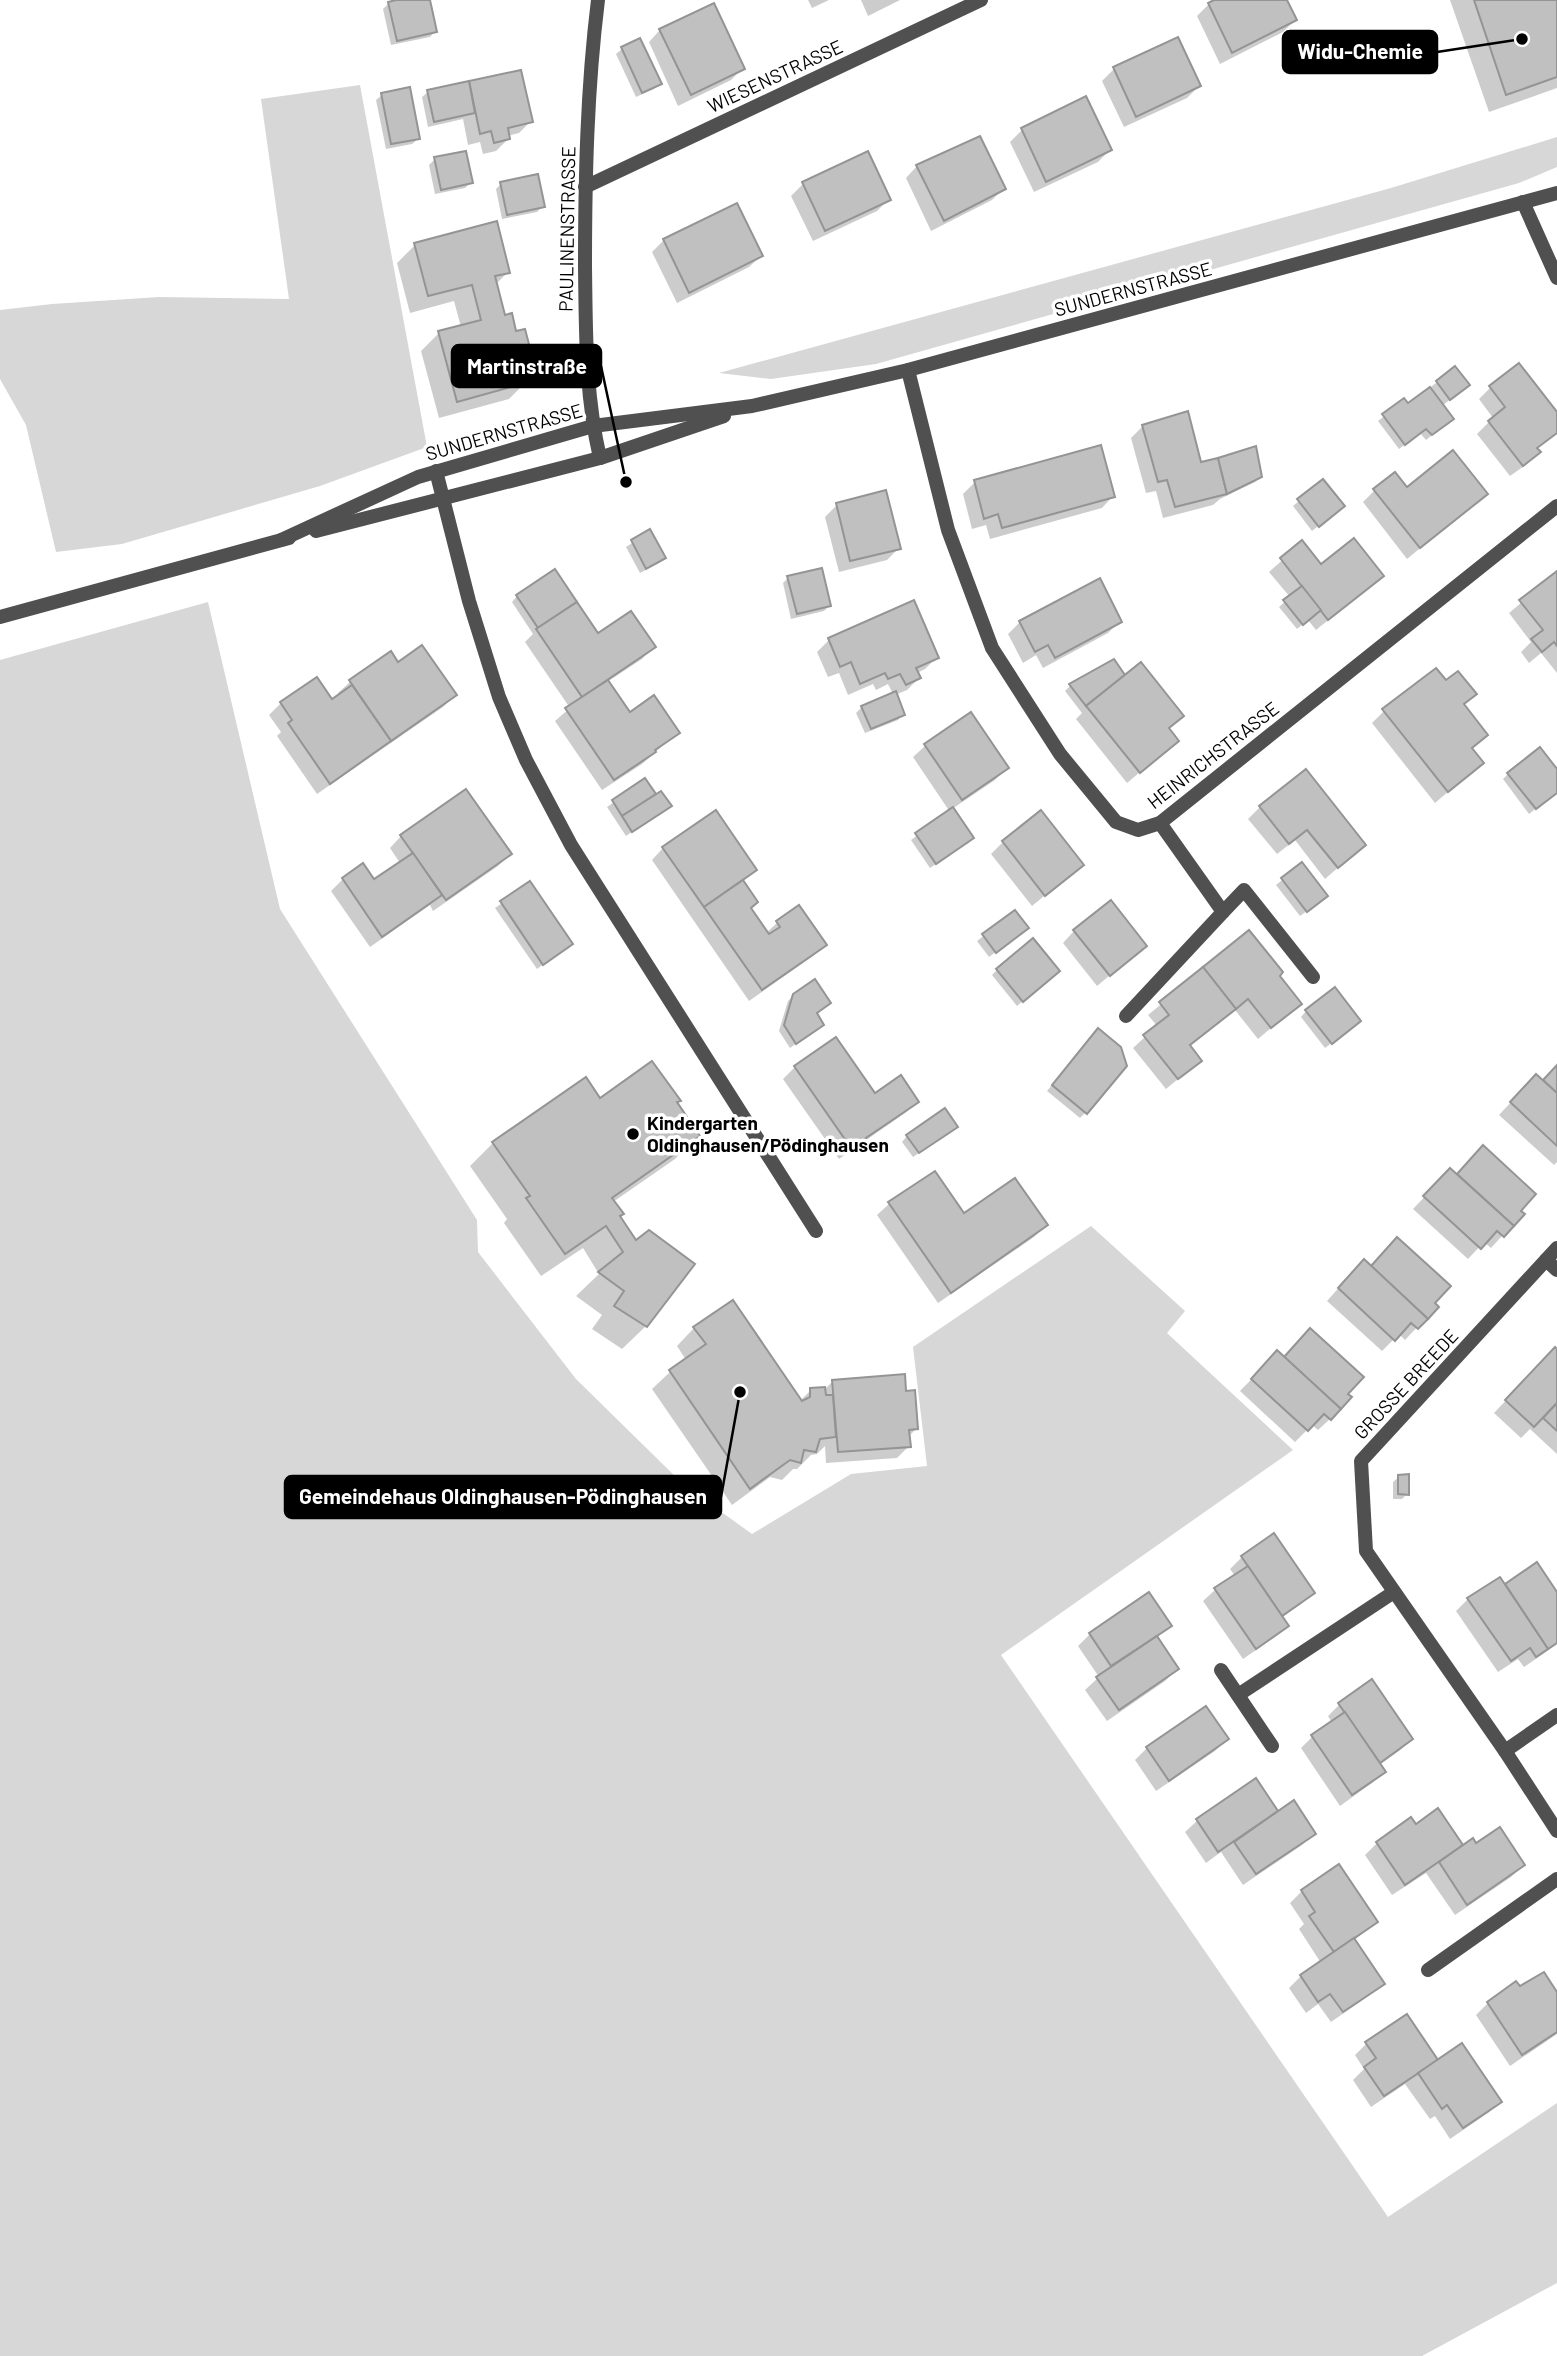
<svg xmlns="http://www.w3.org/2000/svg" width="1557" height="2356" viewBox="0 0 1557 2356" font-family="Barlow,sans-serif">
<rect width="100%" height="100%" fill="#fff"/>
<g fill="#d7d7d7">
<path d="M360,85L427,447L320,486L122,544L56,552L26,425L0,379V310L52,304L159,297L289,299L261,99Z"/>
<path d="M1557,137V167L1519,183L876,364L771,379L719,373L1391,188Z"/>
<path d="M208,602L280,909L477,1220L478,1252L576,1379L684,1485L752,1534L851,1474L927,1466L913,1347L1091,1226L1185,1311L1167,1333L1293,1450L1001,1655L1388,2217L1557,2103V2283L1422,2356H0V660Z"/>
</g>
<g fill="#0003">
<path d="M404,0H428L435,31L430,37L391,45L383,9L389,3Z"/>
<path d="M808,0H829L812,8Z"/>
<path d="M861,0H900L868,16Z"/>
<path d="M1218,0H1286L1295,20L1283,32L1220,64L1197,16L1209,4Z"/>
<path d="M1450,0H1557V88L1489,112Z"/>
<path d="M660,30L743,68L731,80L678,106L649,42Z"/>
<path d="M639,41L660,83L654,89L636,97L616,54L622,49Z"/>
<path d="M1114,69L1199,86L1187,98L1124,127L1102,81Z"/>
<path d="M470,83L531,121L519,133L507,136L508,139L496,151L483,154L480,142L468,145L463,119L428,127L422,97L428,92Z"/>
<path d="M382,95L418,139L412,144L386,149L376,100Z"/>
<path d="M1085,99L1110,150L1098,162L1034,192L1010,142L1022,130Z"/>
<path d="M435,159L471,182L465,188L435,194L429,165Z"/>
<path d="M917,166L1004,188L992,200L931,231L906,178Z"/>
<path d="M501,184L543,206L537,212L502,219L496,189Z"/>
<path d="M803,184L889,199L877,211L813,241L791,196Z"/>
<path d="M664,240L761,256L749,267L677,303L652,252Z"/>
<path d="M415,245L508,272L495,285L504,317L528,347L520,355L527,381L509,399L439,418L421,351L439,333L461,327L454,301L410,313L397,263Z"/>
<path d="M1455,368L1462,390L1442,406L1446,424L1426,440L1420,433L1399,449L1378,421L1404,401L1408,405Z"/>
<path d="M1490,388L1557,415V433L1536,449L1538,452L1527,464L1510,476L1477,434L1493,418L1479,399Z"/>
<path d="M1143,426L1200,464L1260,477L1255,482L1220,499L1213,505L1163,518L1156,491L1146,493L1131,438Z"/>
<path d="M1323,481L1337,511L1312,531L1293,506Z"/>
<path d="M975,482L1113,496L1102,508L990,539L986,525L972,529L963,494Z"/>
<path d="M1406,489L1486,494L1407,559L1363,502L1374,491Z"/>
<path d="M837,505L899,548L887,560L839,572L825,517Z"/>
<path d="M649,532L664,558L659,563L640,573L626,547Z"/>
<path d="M1302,543L1321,567L1369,587L1316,630L1308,620L1297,629L1279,607L1290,597L1269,572Z"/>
<path d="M1557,573V673L1541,653L1529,663L1521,652L1531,642L1509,613Z"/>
<path d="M788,578L829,606L824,611L791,619L783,583Z"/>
<path d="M517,596L598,636L653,647L642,659L607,682L629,715L677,733L642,764L602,790L555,721L570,708L525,642L533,634L512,602Z"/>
<path d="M913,603L937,657L925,669L917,673L919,678L907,690L895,695L903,714L898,720L865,733L856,713L862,707L893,694L888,684L876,690L873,684L848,695L839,673L828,677L817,652L829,640Z"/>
<path d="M1120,621L1108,633L1043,668L1036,655L1023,663L1008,634L1020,622Z"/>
<path d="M390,653L398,664L455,695L443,707L317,794L277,736L281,732L269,715L281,703L332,701L340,696L338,693L350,682Z"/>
<path d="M1123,674L1182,716L1168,729L1177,741L1127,783L1076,719L1082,713L1065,691L1070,686Z"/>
<path d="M1446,682L1474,694L1463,706L1486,735L1471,749L1482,763L1435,803L1372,723L1384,711Z"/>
<path d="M925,746L1006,768L995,780L952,809L967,843L930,868L911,840L950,812L913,757Z"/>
<path d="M1557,772V792L1529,814L1503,779L1508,774Z"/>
<path d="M645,780L655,797L669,806L626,836L607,807Z"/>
<path d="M1260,807L1364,845L1325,879L1295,840L1277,854L1248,819Z"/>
<path d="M401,836L510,854L498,866L433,911L430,905L370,947L331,891L343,879L363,865L374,882L400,863L390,848Z"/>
<path d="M1003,842L1082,865L1032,906L991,854Z"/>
<path d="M663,848L755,869L742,882L749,908L766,933L777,923L799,907L825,945L813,956L749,1001L652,860Z"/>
<path d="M1302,864L1321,901L1300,916L1276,885Z"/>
<path d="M530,884L571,944L537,969L495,908Z"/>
<path d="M1015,912L1021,933L989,957L977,941Z"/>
<path d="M1074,931L1145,946L1097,986L1063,943Z"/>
<path d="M1249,932L1278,976L1300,1004L1258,1039L1235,1010L1189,1047L1200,1061L1166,1089L1133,1048L1157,1026L1148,1015Z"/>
<path d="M997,970L1052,976L1017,1006L992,975Z"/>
<path d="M794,995L829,1003L815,1014L821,1025L790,1048L779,1031L788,1001Z"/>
<path d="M1306,1011L1353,1027L1325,1048L1301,1017Z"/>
<path d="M1092,1035L1086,1112L1080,1118L1047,1091Z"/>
<path d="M795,1067L875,1095L917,1101L905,1113L839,1159L783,1079Z"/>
<path d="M1557,1067V1162L1554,1165L1499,1115L1524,1088L1543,1082Z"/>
<path d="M599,1101L676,1103L698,1136L675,1159L613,1202L646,1326L622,1349L592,1329L602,1315L576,1296L599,1274L583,1248L541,1276L504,1223L507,1219L470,1166L493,1143Z"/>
<path d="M950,1132L913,1157L902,1142L907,1136Z"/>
<path d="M1471,1159L1522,1214L1491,1248L1484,1242L1468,1259L1413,1209L1450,1170L1456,1176Z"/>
<path d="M889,1204L963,1216L1046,1225L1034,1237L938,1303L877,1215Z"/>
<path d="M1352,1273L1433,1303L1436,1307L1405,1340L1399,1334L1382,1351L1327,1301Z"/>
<path d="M694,1328L800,1401L811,1390H824L833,1381L905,1393L916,1429L908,1437L909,1446L897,1458L826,1463L825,1446L817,1454L811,1455L797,1469H793L782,1480L770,1477L732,1505L652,1389L670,1372L686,1360L677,1346Z"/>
<path d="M1557,1351V1454L1530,1429L1521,1438L1494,1413L1543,1361Z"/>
<path d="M1277,1353L1346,1394L1330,1419L1318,1430L1312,1425L1295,1442L1240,1391Z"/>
<path d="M1399,1477L1407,1494L1402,1499H1393V1482Z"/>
<path d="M1242,1557L1313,1593L1301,1604L1281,1618L1286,1625L1275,1637L1243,1659L1203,1601L1215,1590L1235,1576L1230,1569Z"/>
<path d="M1537,1564L1557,1595V1642L1546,1652L1524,1667L1518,1659L1498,1672L1456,1611L1468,1599L1500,1579L1504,1586Z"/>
<path d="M1169,1625L1156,1638L1177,1669L1165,1681L1107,1721L1085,1690L1099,1677L1078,1646L1090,1634Z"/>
<path d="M1340,1704L1411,1739L1399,1751L1379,1765L1384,1772L1372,1783L1340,1806L1301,1748L1313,1736L1332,1723L1328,1716Z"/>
<path d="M1227,1739L1215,1751L1156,1791L1135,1760L1147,1748Z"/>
<path d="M1255,1780L1278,1813L1314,1833L1302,1845L1243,1885L1221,1852L1206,1863L1185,1832L1197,1821Z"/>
<path d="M1438,1810L1463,1848L1476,1845L1523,1865L1511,1877L1455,1915L1426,1873L1392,1895L1365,1855L1377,1843L1415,1826Z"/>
<path d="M1302,1891L1376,1922L1353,1941L1382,1983L1370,1995L1331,2022L1318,2004L1306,2013L1289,1988L1301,1976L1321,1963L1299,1929L1304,1924L1290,1903Z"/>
<path d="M1519,1989L1557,1994V2034L1510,2066L1476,2015L1488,2003Z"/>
<path d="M1366,2044L1438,2062L1500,2102L1488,2113L1450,2139L1435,2116L1430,2119L1405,2084L1371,2107L1353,2080L1364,2069L1355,2055Z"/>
</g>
<g fill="#c0c0c0" stroke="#949494" stroke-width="2">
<path d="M396,0H430L437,32L397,41L388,2Z"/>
<path d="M1214,0H1287L1297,20L1232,53L1208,3Z"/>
<path d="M1474,0H1557V77L1506,95Z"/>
<path d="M714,3L745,69L691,95L659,29Z"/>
<path d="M1178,37L1201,86L1136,117L1113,67Z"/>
<path d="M640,38L662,84L642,93L621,47Z"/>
<path d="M521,70L533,122L508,128L510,139L494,143L491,131L480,134L469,81Z"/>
<path d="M469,81L475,113L434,122L427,90Z"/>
<path d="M410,87L420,139L391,144L381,93Z"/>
<path d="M1086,96L1112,150L1046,182L1021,128Z"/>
<path d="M980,136L1006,189L944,221L916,165Z"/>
<path d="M466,151L473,183L441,190L434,157Z"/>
<path d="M868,151L891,200L825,231L802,182Z"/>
<path d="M538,174L545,207L507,215L500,182Z"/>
<path d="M737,203L763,256L689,293L663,239Z"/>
<path d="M497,221L510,273L495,276L505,315L512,313L516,331L525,329L530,348L521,350L529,382L457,402L438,331L481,320L472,285L428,296L414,243Z"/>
<path d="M1519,363L1557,412V433L1537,448L1541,452L1523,466L1488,421L1505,407L1489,386Z"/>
<path d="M1455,366L1470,385L1450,400L1436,381Z"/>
<path d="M1430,387L1454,419L1432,435L1426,429L1405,445L1382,414L1404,398L1408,403Z"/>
<path d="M1188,411L1201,462L1218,458L1227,494L1175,507L1167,480L1158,482L1142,425Z"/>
<path d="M1101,445L1115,497L1002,528L998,514L984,519L974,480Z"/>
<path d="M1256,446L1262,477L1227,494L1218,458Z"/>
<path d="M1453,450L1488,494L1420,548L1373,489L1395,472L1407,487Z"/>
<path d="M1323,479L1345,506L1319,527L1297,499Z"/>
<path d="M886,490L901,549L850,561L836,503Z"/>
<path d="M650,529L666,558L646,569L631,540Z"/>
<path d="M1354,538L1384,576L1328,620L1280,558L1302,540L1321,564Z"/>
<path d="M822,568L831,606L797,614L787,576Z"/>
<path d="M555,569L577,602L538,628L516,595Z"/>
<path d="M1557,571V646L1554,642L1542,652L1531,639L1543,630L1519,600Z"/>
<path d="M1100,578L1122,622L1055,658L1048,645L1035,652L1019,621Z"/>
<path d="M1302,586L1321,610L1303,625L1283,600Z"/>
<path d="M914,600L939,658L916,668L921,678L906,685L900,674L888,679L885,673L860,684L851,662L840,667L828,638Z"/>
<path d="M577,602L598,633L631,611L656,647L582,697L536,629Z"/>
<path d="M422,645L457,695L391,741L349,680L391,651L398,662Z"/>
<path d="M1114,659L1125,675L1086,706L1069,684Z"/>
<path d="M1141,662L1184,716L1169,728L1179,741L1140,773L1086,706Z"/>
<path d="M1436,668L1446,680L1458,671L1477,694L1464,704L1488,735L1472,748L1484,763L1448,792L1382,709Z"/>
<path d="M317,677L332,699L352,685L391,741L330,784L288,723L292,720L280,702Z"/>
<path d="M608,680L630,712L654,695L680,733L655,750L656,752L614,780L565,708Z"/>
<path d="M896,691L905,715L871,729L861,706Z"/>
<path d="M971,712L1009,768L962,800L924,744Z"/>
<path d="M1540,747L1557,769V793L1536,809L1507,773Z"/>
<path d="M1306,769L1366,845L1338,868L1307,830L1289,844L1259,806Z"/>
<path d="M645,778L656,794L622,816L612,800Z"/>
<path d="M466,789L512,854L446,900L400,835Z"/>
<path d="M661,791L672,806L632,832L622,816Z"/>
<path d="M953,807L974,838L936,864L915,833Z"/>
<path d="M716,810L757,870L704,907L662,847Z"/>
<path d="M1041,810L1084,865L1045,896L1002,841Z"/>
<path d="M413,853L442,895L382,937L342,878L363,863L374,879Z"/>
<path d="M1302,862L1328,896L1307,912L1281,878Z"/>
<path d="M743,880L758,902L751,908L769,934L780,927L776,921L799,905L827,945L762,990L704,907Z"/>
<path d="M530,881L573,944L543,965L500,901Z"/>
<path d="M1111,900L1147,946L1110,976L1073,930Z"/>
<path d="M1015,910L1029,928L996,953L982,934Z"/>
<path d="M1249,930L1283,972L1280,976L1302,1004L1271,1028L1248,999L1236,1009L1203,967Z"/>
<path d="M1033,938L1060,971L1023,1002L996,969Z"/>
<path d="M1203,967L1236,1009L1190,1045L1202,1061L1178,1079L1143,1035L1169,1015L1159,1002Z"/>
<path d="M815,979L831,1003L817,1013L824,1025L796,1044L784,1025L793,994Z"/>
<path d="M1335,987L1361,1021L1332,1044L1305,1010Z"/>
<path d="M1098,1028L1121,1047L1127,1066L1087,1114L1052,1085Z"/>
<path d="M836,1037L875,1093L901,1075L919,1102L851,1148L794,1066Z"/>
<path d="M652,1061L681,1101L677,1102L700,1136L612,1198L624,1214L620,1216L636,1240L649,1230L695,1264L647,1327L614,1306L624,1291L598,1272L623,1252L606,1226L565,1254L526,1198L530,1196L492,1142L586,1077L600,1098Z"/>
<path d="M1557,1065V1093L1543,1080Z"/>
<path d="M1536,1074L1557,1093V1146L1510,1102Z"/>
<path d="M945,1108L958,1127L919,1153L906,1135Z"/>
<path d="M1483,1145L1536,1194L1521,1211L1525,1214L1514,1226L1457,1174Z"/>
<path d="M1450,1168L1514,1226L1504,1237L1497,1231L1481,1249L1423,1196Z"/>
<path d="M935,1171L964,1213L1015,1178L1048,1225L951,1293L888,1202Z"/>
<path d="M1397,1237L1451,1286L1435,1303L1439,1307L1428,1319L1371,1266Z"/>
<path d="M1364,1259L1428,1319L1418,1329L1411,1323L1395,1341L1338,1288Z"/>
<path d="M733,1300L802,1401L810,1397V1388L825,1387L826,1395H833L836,1437L820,1439L816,1452L804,1450L801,1463L790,1460L750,1489L669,1370L706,1344L693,1327Z"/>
<path d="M1310,1328L1364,1377L1348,1394L1352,1397L1341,1409L1284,1357Z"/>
<path d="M1555,1347L1557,1349V1403L1534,1427L1505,1400Z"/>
<path d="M1277,1350L1341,1409L1331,1420L1324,1414L1308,1431L1251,1379Z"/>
<path d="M905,1374L906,1391L915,1390L918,1429L909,1430L911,1447L838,1452L832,1380Z"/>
<path d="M1557,1403V1431L1543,1418Z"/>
<path d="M1409,1474V1495L1398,1494V1475Z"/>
<path d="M1274,1533L1315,1593L1282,1616L1241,1556Z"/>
<path d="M1537,1562L1557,1592V1643L1548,1649L1505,1584Z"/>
<path d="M1248,1566L1289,1626L1256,1649L1214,1588Z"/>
<path d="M1500,1577L1548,1649L1536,1657L1530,1648L1511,1661L1467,1598Z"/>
<path d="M1149,1592L1172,1626L1111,1666L1089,1633Z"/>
<path d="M1157,1636L1179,1669L1119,1710L1096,1677Z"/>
<path d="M1372,1679L1413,1739L1380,1763L1338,1703Z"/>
<path d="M1206,1706L1229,1739L1169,1781L1146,1747Z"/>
<path d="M1345,1712L1386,1772L1352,1795L1311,1735Z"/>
<path d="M1256,1778L1278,1811L1218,1852L1196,1819Z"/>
<path d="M1294,1800L1316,1834L1256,1874L1234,1842Z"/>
<path d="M1438,1808L1463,1845L1405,1885L1376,1842L1411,1817L1416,1824Z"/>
<path d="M1500,1827L1525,1865L1467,1905L1439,1862L1473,1838L1476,1843Z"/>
<path d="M1339,1864L1378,1922L1334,1952L1309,1916L1315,1912L1301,1890Z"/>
<path d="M1354,1938L1385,1984L1343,2012L1330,1994L1318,2002L1300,1975Z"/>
<path d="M1544,1972L1557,1992V2032L1522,2055L1487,2002L1516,1981L1520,1986Z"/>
<path d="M1407,2014L1438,2060L1384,2096L1364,2067L1376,2058L1365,2042Z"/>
<path d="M1462,2043L1502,2102L1463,2128L1447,2105L1442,2109L1418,2073Z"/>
</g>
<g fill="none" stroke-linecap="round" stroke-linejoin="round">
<g stroke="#505050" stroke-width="14">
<path d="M1223,912L1244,890L1313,977"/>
<path d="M1126,1016L1223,912L1160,823"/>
</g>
<g stroke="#505050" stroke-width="14">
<path d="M598,0C587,89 585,178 585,267C586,334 585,393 600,458"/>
<path d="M585,187L981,0"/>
<path d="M1523,202L1557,278"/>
<path d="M908,370L948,530L992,648L1060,754L1116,822L1138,830L1160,823L1557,506"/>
<path d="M436,471L469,601L499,697L526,760L571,845L816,1231"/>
<path d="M316,531L600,458L724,416"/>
<path d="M281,540L418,477L593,426L752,406L908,370L1557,193"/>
<path d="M0,617L289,538"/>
<path d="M1557,1248L1361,1461L1366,1551L1505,1751L1557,1831"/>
<path d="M1546,1260L1557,1270"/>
<path d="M1221,1670L1272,1746"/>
<path d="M1238,1695L1394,1592"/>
<path d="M1505,1751L1557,1715"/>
<path d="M1428,1970L1557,1879"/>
</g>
</g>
<circle fill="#000" stroke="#fff" stroke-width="2.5" cx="633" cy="1134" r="7"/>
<g text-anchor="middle" stroke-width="7" stroke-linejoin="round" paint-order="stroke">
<g font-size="19" fill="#000" stroke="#fff">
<text transform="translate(775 76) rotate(-25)" y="7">WIESENSTRASSE</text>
<text transform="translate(567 229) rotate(-89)" y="7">PAULINENSTRASSE</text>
<text transform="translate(1133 289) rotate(-15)" y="7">SUNDERNSTRASSE</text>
<text transform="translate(504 432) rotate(-16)" y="7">SUNDERNSTRASSE</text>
<text transform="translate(1213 755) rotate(-38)" y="7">HEINRICHSTRASSE</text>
<text transform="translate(1406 1384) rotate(-47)" y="7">GROSSE BREEDE</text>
</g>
<g font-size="19" font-weight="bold" fill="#000" stroke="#fff" text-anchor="start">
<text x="647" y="1130">Kindergarten<tspan x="647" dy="22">Oldinghausen/Pödinghausen</tspan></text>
</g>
</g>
<path fill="none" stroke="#000" stroke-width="2.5" d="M1522 39L1437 52M626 482L601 366M740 1392L721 1497"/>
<g fill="#000" stroke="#fff" stroke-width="2.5">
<circle cx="1522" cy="39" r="7"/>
<circle cx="626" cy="482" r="7"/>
<circle cx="740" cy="1392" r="7"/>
</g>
<g fill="#000" stroke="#000" stroke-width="2.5">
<rect x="1283" y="31" width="154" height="42" rx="7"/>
<rect x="452" y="345" width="149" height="42" rx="7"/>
<rect x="285" y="1476" width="436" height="42" rx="7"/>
</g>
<g font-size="21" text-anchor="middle" font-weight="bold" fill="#fff">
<text x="1360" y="59">Widu-Chemie</text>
<text x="527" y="374">Martinstraße</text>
<text x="503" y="1504">Gemeindehaus Oldinghausen-Pödinghausen</text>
</g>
</svg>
